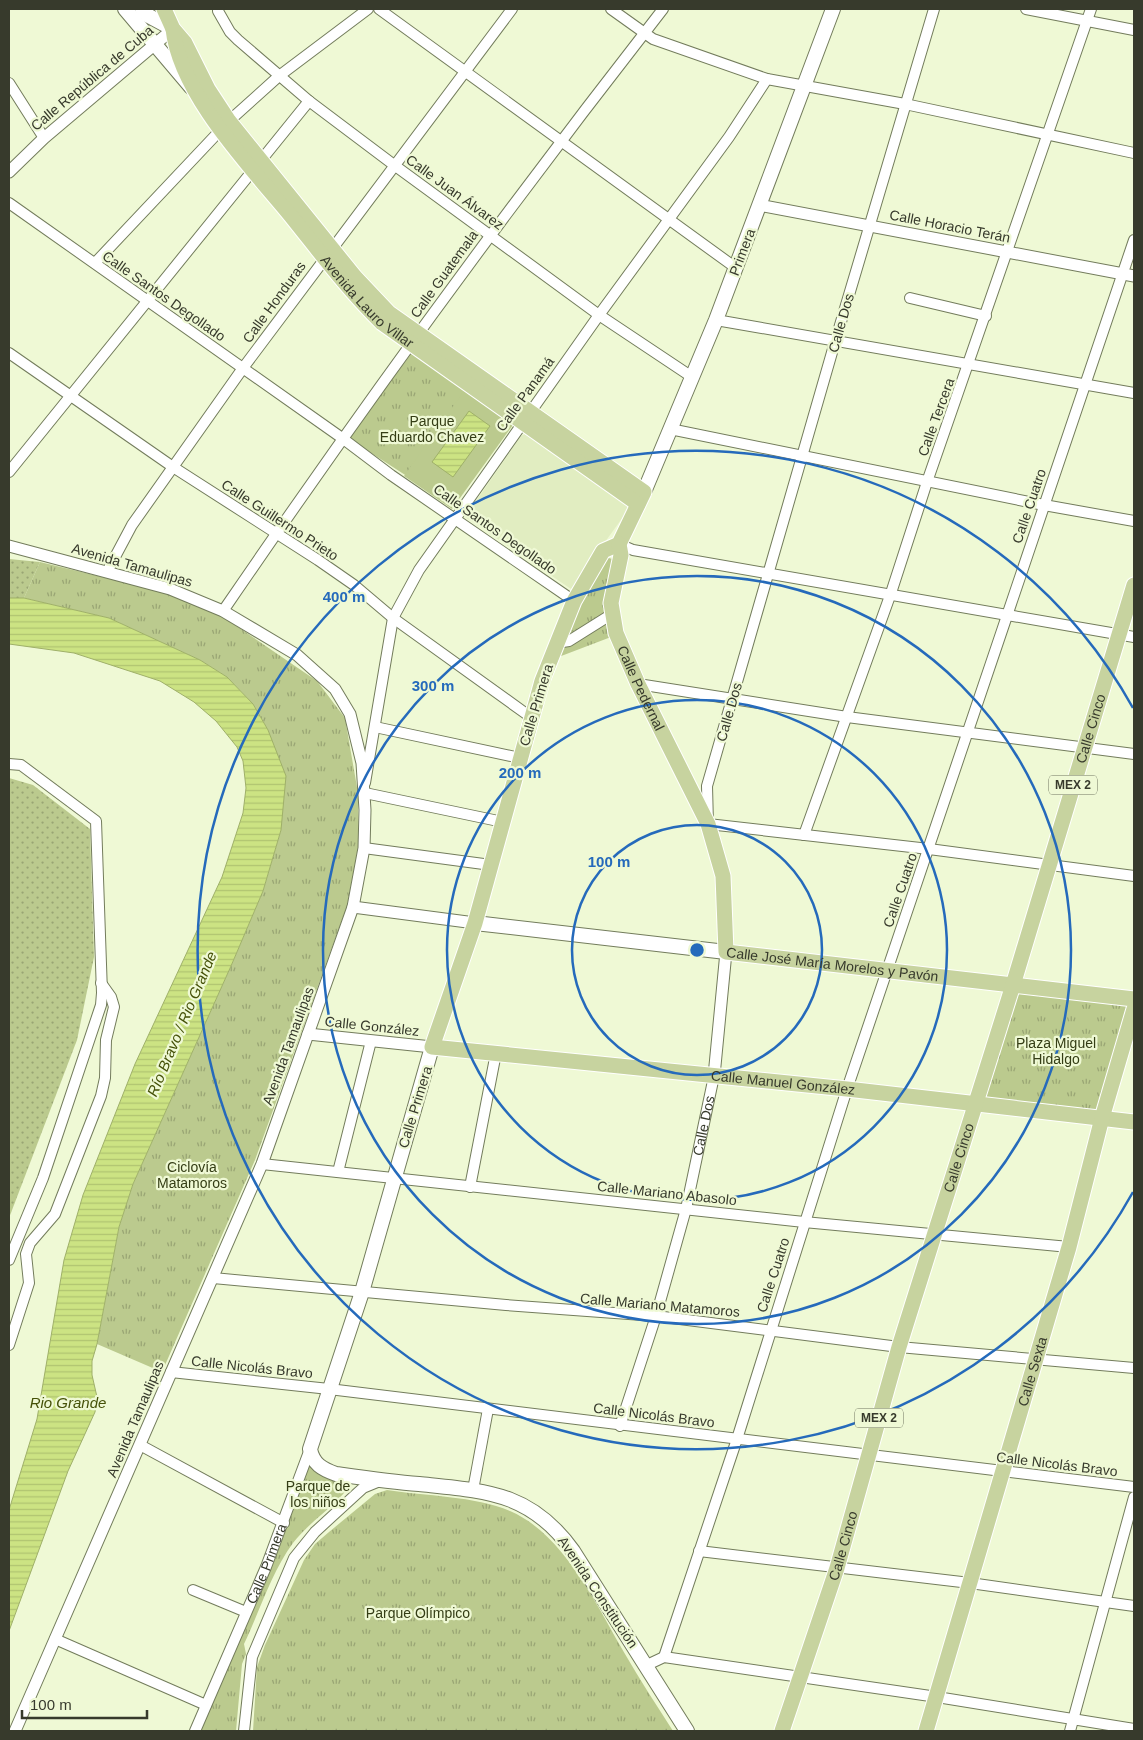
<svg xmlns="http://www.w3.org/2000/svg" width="1143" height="1740" viewBox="0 0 1143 1740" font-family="Helvetica,sans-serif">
<defs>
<pattern id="grass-dots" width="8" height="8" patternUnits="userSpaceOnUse" patternTransform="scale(1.25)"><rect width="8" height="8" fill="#bbca8e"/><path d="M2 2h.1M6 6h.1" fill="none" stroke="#99a574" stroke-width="1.8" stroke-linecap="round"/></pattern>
<pattern id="park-tufts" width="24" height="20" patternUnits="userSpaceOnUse" patternTransform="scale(1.25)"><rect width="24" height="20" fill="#bbca8e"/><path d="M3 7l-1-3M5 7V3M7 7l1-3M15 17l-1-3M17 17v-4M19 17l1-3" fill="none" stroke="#99a574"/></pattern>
<pattern id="water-rules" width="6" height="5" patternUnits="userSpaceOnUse" patternTransform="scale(1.25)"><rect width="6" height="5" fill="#cce383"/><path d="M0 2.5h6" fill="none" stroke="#b0c471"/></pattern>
</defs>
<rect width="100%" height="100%" fill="#eff9d5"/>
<path fill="#e1edc1" d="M525,434L631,506L571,589L465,517L521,436Z"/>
<g fill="url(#grass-dots)">
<path d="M9,559L40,562L24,598H9Z"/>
<path d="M9,778L33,785L90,829L94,957L77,1040L9,1218Z"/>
</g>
<g fill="url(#park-tufts)">
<path d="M414,350L511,421L450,504L348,438Z"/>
<path d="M606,558L615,559L604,611L611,637L556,658L578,601Z"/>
<path d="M40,562L164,592L219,614L317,681L345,718L358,793V847L347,906L255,1160L162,1372L97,1344L119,1227L133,1184L231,966L263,891L281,830L268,730L253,704L227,677L200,660L109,618L24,598Z"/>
<path d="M1016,992L1128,1005L1097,1110L985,1098Z"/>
<path d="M309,1465L326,1478L352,1483C336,1506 310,1521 293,1543C272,1571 259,1613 244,1644L246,1654L242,1664L236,1731H199L285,1531Z"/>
<path d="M387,1490C425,1496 475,1496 510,1511C564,1534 597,1606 625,1654C640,1680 657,1706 673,1731H253L257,1667L265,1645L304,1560L315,1544L329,1532L375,1494Z"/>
</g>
<path fill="#bbca8e" d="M466,388L515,422L452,509L404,476Z"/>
<g fill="url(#water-rules)" stroke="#9fb069">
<path d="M469,411L490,426L453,477L432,462Z"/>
<path d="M9,598H24L109,618L200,660L227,677L253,704L268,730L286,776L281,830L263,891L231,966L133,1184L119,1227L97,1344L92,1361V1375L97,1397L95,1412L68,1471L9,1631V1510L37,1419L64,1260L83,1195L135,1064L222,877L243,813L246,788L243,761L237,747L216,721L194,702L160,681L74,653L9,644Z"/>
</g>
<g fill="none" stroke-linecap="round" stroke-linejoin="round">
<g stroke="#737c5c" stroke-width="12">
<g id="minor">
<path d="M379,9L736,268"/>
<path d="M611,9L653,39L767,79L905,104L1134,153"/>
<path d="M934,9L835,342L707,786L708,824L929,849L1134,876"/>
<path d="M1026,9L1134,30"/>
<path d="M218,11L230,32L238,40L309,101L394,165L599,315L692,377"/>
<path d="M9,83L44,138"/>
<path d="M9,203L342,438L391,475L574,601"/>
<path d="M95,263L229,121L279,76L368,9"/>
<path d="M910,298L986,316"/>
<path d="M716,320L1134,393"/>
<path d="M9,353L173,467L318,560L354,585L393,618L532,718"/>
<path d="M670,429L1044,505L1134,521"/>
<path d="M9,472L309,101"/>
<path d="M619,544L633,550L1134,637"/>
<path d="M107,572L132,525L243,368L512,9"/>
<path d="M223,611C363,406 510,205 663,9"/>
<path d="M556,643L569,641L612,614"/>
<path d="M638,684L847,717L1134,754"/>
<path d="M375,727L520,758"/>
<path d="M9,764L21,765L96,821L102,993L101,1005L43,1178L9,1260"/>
<path d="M365,783L393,618L419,570L599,315L729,137L767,79"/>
<path d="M365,793L503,822"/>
<path d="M804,835L891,593L927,482L1091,9"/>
<path d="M364,848L491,865"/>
<path d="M262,1164L804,1222L1069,1247"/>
<path d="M338,1172L371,1041"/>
<path d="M470,1187L496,1053"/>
<path d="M213,1278L506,1305L656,1316L899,1347L1134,1368"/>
<path d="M9,1345L29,1283L26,1254L30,1243L55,1214L101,1096L105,1078L106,1040L114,1007L111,997L101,983"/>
<path d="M171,1372L329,1389L1134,1487"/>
<path id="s1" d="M620,1426L656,1316L686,1209L714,1076"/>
<path d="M140,1445L284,1523"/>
<path d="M473,1490L488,1409"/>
<path d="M699,1551L970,1583L1134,1606"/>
<path d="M193,1590L246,1612"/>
<path d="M55,1639L206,1705"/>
<path d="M664,1657L737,1439L847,1089L1134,240"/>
<path d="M647,1665L664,1657L937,1697L1134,1729"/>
<path id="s2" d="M195,1731L266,1567L310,1449"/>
<path d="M244,1731L252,1657L294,1558L315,1532L352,1498L363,1488L380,1481"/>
<path d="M1070,1731L1134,1497"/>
</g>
</g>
<g stroke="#737c5c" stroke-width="13">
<g id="tertiary">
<path d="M9,172L44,138L173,29"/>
<path d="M759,205L1134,276"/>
<path d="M9,546L170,589L223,611L297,655L335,689L350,714L362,763L365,810L364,848L353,907L262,1164L15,1731"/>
<path d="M353,907L475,923"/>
<path d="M308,1034L432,1047"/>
<path d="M714,1076L726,952"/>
</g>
</g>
<g stroke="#737c5c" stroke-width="16">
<g id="secondary">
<path d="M125,9L191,87"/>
<path d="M142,9L147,15L173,29"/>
<path d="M644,492L716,320L833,9"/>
<path d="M475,923L726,952"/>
<path d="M432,1047L362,1292L310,1449C313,1464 322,1469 336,1474C364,1478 391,1482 419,1484C486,1491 531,1492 573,1551L687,1731"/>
</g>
</g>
<g stroke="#fff" stroke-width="17">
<g id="primary">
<path id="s3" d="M164,9L173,29L185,43L208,89L229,121L355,277L389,313L644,492L619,544L603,551L574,601L542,681L475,923L432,1047L847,1089L1134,1122"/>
<path id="s4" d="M173,29C180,94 250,166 291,216C320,252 348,290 382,323L638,504"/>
<path id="s5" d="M619,544L621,555L611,603L616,633L638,684L708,824L723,876L726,952L1134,999"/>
<path id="s6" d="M782,1731L837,1568L899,1347L1013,985L1134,585"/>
<path id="s7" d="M926,1731L1069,1247L1102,1118L1134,1009"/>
</g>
</g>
<use href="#minor" stroke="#fff" stroke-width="10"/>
<use href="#tertiary" stroke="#fff" stroke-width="11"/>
<use href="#secondary" stroke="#fff" stroke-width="14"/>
<use href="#primary" stroke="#c7d39f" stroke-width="15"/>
</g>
<g fill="none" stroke="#256abb" stroke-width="2.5">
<circle cx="697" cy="950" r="125"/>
<circle cx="697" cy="950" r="250"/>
<circle cx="697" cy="950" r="374"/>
<path d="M1133 1192A499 499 0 1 1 1133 708"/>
</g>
<g text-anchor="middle" stroke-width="4.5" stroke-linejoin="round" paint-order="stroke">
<g fill="#eff9d5" stroke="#6e735f" stroke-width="1">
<rect x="1049" y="775.5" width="48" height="19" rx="4"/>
<rect x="855" y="1408.5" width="48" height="19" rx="4"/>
</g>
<g font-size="12" font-weight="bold" fill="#373a2c">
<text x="1073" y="789">MEX 2</text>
<text x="879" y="1422">MEX 2</text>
</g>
<g font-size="14" fill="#373a2c" stroke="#eff9d5">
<text transform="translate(92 78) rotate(-40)" y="5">Calle República de Cuba</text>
<text transform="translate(455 192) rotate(36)" y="5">Calle Juan Álvarez</text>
<text transform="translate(950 226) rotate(11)" y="5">Calle Horacio Terán</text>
<text transform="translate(742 252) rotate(-69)" y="5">Primera</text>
<text transform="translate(444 274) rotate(-54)" y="5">Calle Guatemala</text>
<text transform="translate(164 296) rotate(35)" y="5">Calle Santos Degollado</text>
<text dy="5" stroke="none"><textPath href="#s4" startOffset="339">Avenida Lauro Villar</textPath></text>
<text transform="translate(274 302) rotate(-54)" y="5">Calle Honduras</text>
<text transform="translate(841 323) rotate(-74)" y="5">Calle Dos</text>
<text transform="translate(525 394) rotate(-54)" y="5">Calle Panamá</text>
<text transform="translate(936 417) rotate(-70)" y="5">Calle Tercera</text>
<text transform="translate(1029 506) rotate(-71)" y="5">Calle Cuatro</text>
<text transform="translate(280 520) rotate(33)" y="5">Calle Guillermo Prieto</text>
<text transform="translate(495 529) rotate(35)" y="5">Calle Santos Degollado</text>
<text transform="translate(132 565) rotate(16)" y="5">Avenida Tamaulipas</text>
<text dy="5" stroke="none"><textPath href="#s5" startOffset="151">Calle Pedernal</textPath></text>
<text transform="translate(536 705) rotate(-73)" y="5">Calle Primera</text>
<text transform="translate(729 712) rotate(-74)" y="5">Calle Dos</text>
<text dy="5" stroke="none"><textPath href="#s6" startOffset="1049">Calle Cinco</textPath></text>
<text transform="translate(900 890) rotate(-71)" y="5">Calle Cuatro</text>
<text dy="5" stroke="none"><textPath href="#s5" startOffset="540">Calle José María Morelos y Pavón</textPath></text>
<text transform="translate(372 1026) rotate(6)" y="5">Calle González</text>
<text transform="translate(288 1046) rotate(-70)" y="5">Avenida Tamaulipas</text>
<text dy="5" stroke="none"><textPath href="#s3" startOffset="1646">Calle Manuel González</textPath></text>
<text transform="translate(415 1107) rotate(-73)" y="5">Calle Primera</text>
<text dy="5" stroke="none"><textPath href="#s1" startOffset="312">Calle Dos</textPath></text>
<text dy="5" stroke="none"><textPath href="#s6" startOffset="600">Calle Cinco</textPath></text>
<text transform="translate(667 1193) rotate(6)" y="5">Calle Mariano Abasolo</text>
<text transform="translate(773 1275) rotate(-72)" y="5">Calle Cuatro</text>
<text transform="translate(660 1305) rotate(5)" y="5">Calle Mariano Matamoros</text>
<text transform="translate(252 1367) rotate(6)" y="5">Calle Nicolás Bravo</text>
<text dy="5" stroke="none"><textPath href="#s7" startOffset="375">Calle Sexta</textPath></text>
<text transform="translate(654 1415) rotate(7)" y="5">Calle Nicolás Bravo</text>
<text transform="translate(135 1419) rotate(-67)" y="5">Avenida Tamaulipas</text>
<text transform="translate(1057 1464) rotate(7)" y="5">Calle Nicolás Bravo</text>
<text dy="5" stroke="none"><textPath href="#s6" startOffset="195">Calle Cinco</textPath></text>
<text dy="5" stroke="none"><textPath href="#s2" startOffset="182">Calle Primera</textPath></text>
<text transform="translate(598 1592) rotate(56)" y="5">Avenida Constitución</text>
</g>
<g font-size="14" fill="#343d15" stroke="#eff9d5">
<text x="432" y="426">Parque<tspan x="432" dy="16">Eduardo Chavez</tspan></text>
<text x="1056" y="1048">Plaza Miguel<tspan x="1056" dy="16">Hidalgo</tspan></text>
<text x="192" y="1172">Ciclovía<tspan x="192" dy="16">Matamoros</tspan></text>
<text x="318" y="1491">Parque de<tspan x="318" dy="16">los niños</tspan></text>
<text x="418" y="1618">Parque Olímpico</text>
</g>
<g font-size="15" font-style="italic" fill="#455108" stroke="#eff9d5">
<text transform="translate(182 1024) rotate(-67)" y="5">Río Bravo / Rio Grande</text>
<text x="68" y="1408">Rio Grande</text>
</g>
</g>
<circle cx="697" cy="950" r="8" fill="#256abb" stroke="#eff9d5" stroke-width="2.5"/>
<g font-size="15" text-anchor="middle" font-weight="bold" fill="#256abb" stroke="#eff9d5" stroke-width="4.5" stroke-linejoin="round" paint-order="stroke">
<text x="344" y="602">400 m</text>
<text x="433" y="691">300 m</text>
<text x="520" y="778">200 m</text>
<text x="609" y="867">100 m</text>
</g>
<rect width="1143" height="1740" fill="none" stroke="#373a2c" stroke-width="20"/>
<path d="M22 1710v8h125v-8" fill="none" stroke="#373a2c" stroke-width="2.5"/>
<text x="30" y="1710" font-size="15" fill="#373a2c" stroke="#eff9d5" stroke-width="4" paint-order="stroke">100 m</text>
</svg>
